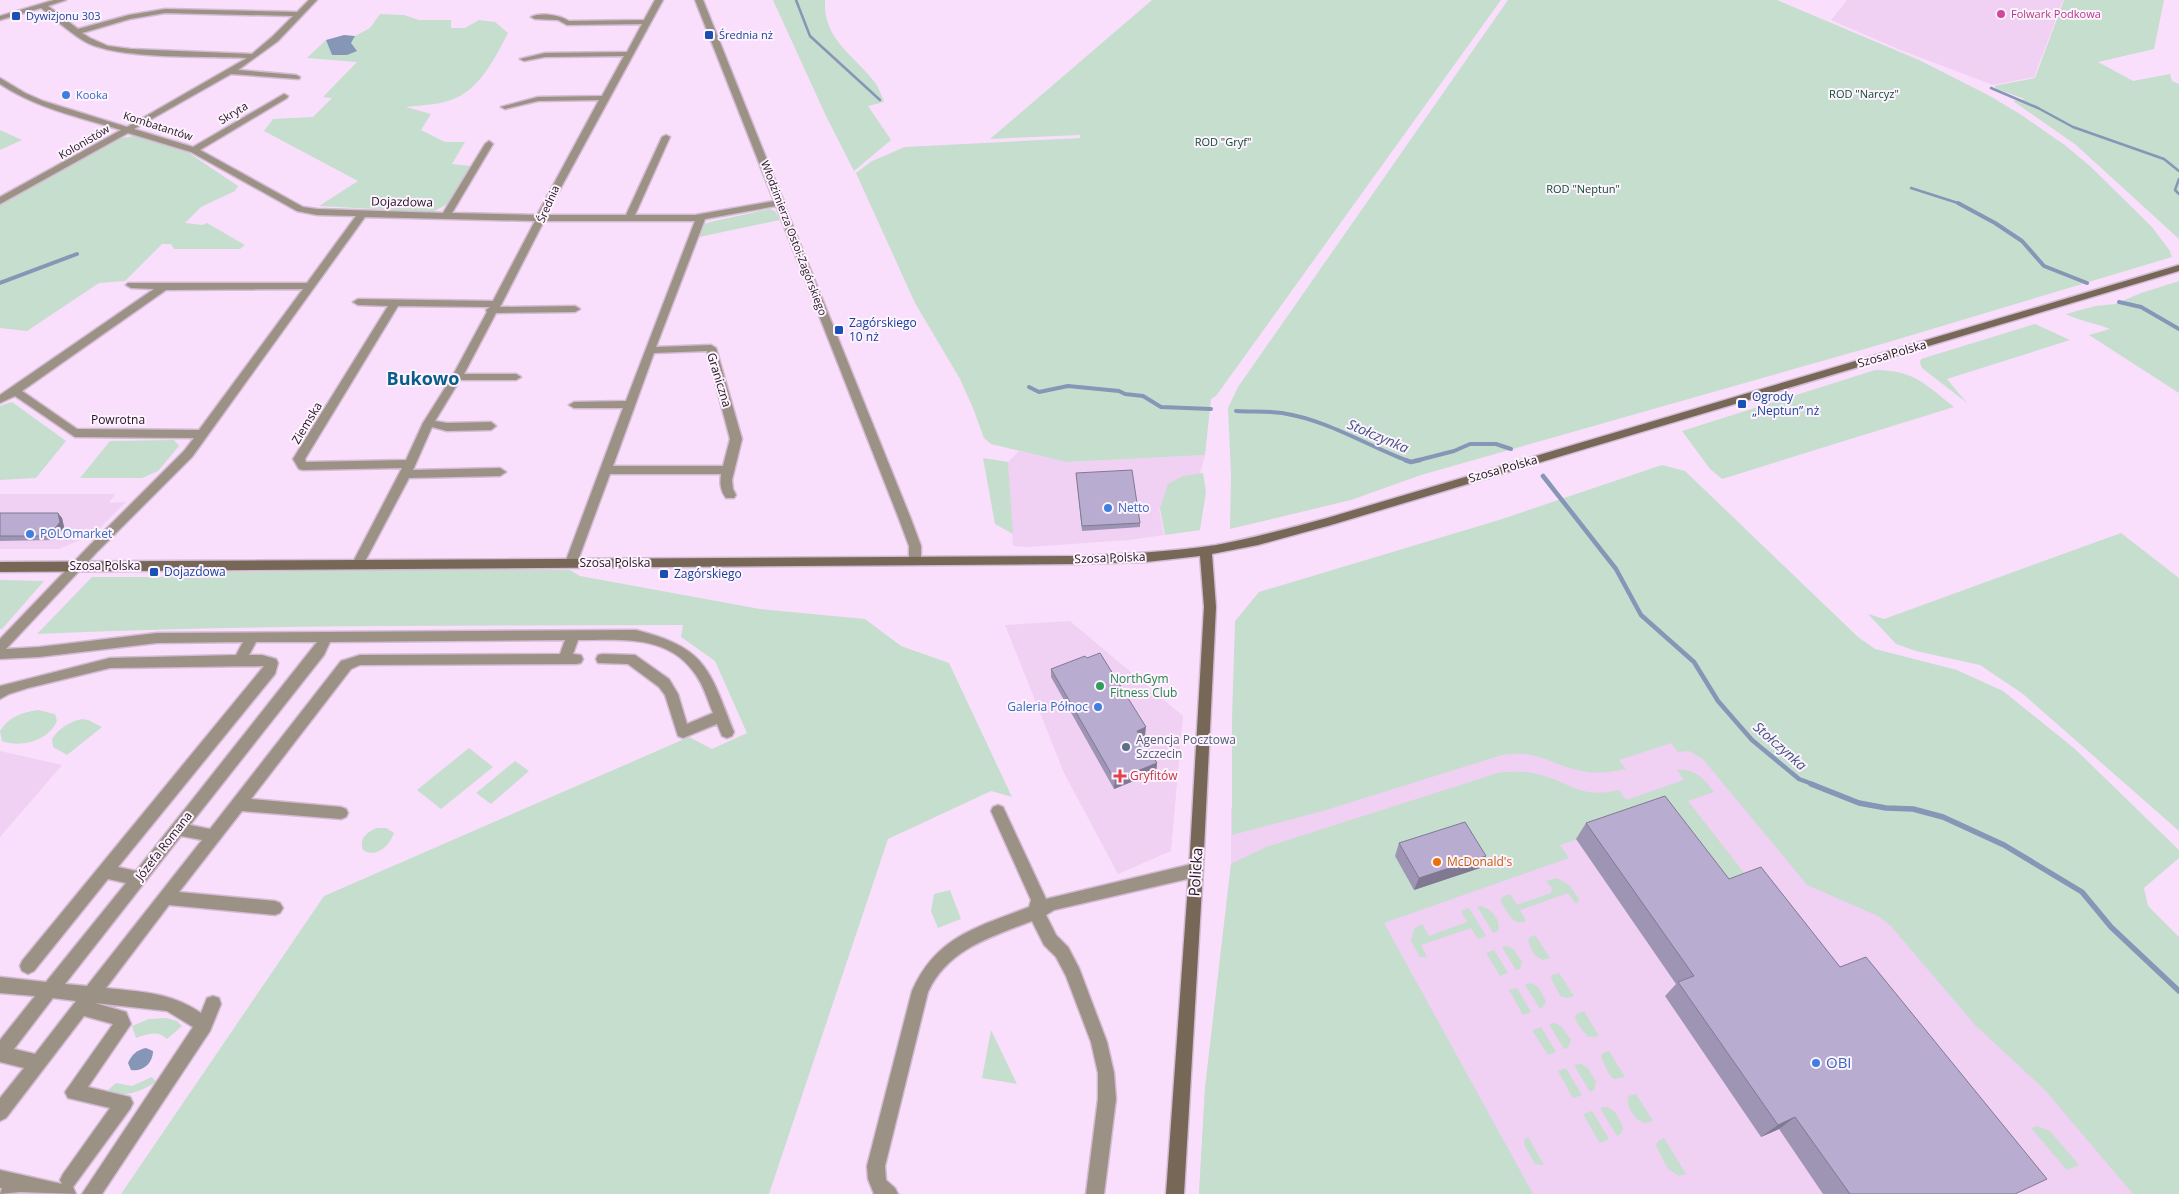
<svg xmlns="http://www.w3.org/2000/svg" width="2179" height="1194" viewBox="0 0 2179 1194" font-family="'Open Sans',sans-serif">
<rect width="100%" height="100%" fill="#fadffc"/>
<g fill="#f0d0f3">
<path d="M1847,0H2063L2034,77L1993,85L1898,49L1831,20Z"/>
<path d="M1019,451L1066,462L1205,455L1191,507L1159,510L1164,535L1129,540L1028,547L1013,546L1008,462Z"/>
<path d="M0,494H115L109,503L126,502L94,534L59,549H0Z"/>
<path d="M1070,621L1183,716L1171,851L1118,874L1064,773L1005,625Z"/>
<path d="M1654,692L1904,919L2135,1194H1199L1205,1088L1231,864V808Z"/>
<path d="M0,751L62,765L0,837Z"/>
</g>
<g fill="#c5dece">
<path d="M773,0H825C823,41 855,55 876,84C879,89 882,96 884,102L868,106L891,140L854,171L826,116Z"/>
<path d="M1152,0H1501L1216,396L1211,399L1205,455L1066,462L991,444L984,438L973,408L960,379L915,303L856,173L872,161L905,147L1080,138V135L990,139Z"/>
<path d="M1508,0H1777L1919,60L1990,96L2020,114L2066,146L2090,166L2152,227L2170,251L2172,257L1882,344L1421,475L1351,500L1230,529L1231,474L1228,408L1238,387Z"/>
<path d="M2064,0H2164L2154,49L2098,62L2133,81L2170,74L2172,81L2179,84V239L2076,145L2013,101L2025,99L1997,89L1994,86L2035,78Z"/>
<path d="M380,14L404,15L419,20H451V28H465L479,20L495,22L508,33C496,56 481,87 456,98C441,105 422,105 406,107L431,114L421,130L445,142H465L452,164L471,166L449,203L433,212L319,206L358,181L264,131L273,119L313,117L332,98L323,97L357,62L307,58L326,40L332,55L356,51L350,43L355,36L370,28Z"/>
<path d="M0,130L22,140L0,150Z"/>
<path d="M134,136L189,153L238,186L235,191L201,207L185,223L202,225L207,223L245,245L240,249H174L171,244H162L125,281L99,283L27,331L0,328V205L121,138Z"/>
<path d="M770,209L775,211L780,220L699,237L705,224L710,222Z"/>
<path d="M2179,281V393L2089,335L2110,329C2095,323 2080,321 2066,314L2095,306L2115,304L2141,293Z"/>
<path d="M2035,324L2070,340L1947,379L1967,403L1922,368L1920,363L1921,359Z"/>
<path d="M1875,370C1914,370 1925,384 1954,407L1722,479L1710,469L1682,431Z"/>
<path d="M12,402L66,441L36,478L0,480V406Z"/>
<path d="M174,440L179,446L158,471L142,478H80L110,441Z"/>
<path d="M983,458L1008,462L1013,534L995,524Z"/>
<path d="M1662,465L1685,471L1858,637L1875,649L1957,670L2003,691L2075,749L2179,850V858L2144,888L2148,906L2179,937V1194H2133L2045,1090L1975,1025L1891,926L1878,916L1807,885L1703,759L1689,751L1678,752L1671,743L1619,760L1626,769C1611,772 1597,774 1582,771C1549,765 1541,749 1502,755L1326,810L1232,835V719L1235,621L1259,592L1499,520Z"/>
<path d="M1203,473L1206,492L1200,530L1165,535L1160,509L1168,484L1183,476Z"/>
<path d="M2121,533L2179,578V831L2023,694L1980,665L1916,651L1896,644L1868,614L1884,619Z"/>
<path d="M445,569L570,570L580,576L760,609L865,619L901,646L949,663L1012,797L991,791L888,839L769,1194H121L324,896L689,737L712,749L747,733L715,661L681,637L683,625C468,626 252,624 37,634L92,577H162L166,573Z"/>
<path d="M0,580L44,581L2,629H0Z"/>
<path d="M38,710L55,714L57,721C48,741 21,748 2,741L0,731C8,717 23,712 38,710Z"/>
<path d="M82,719L88,720L102,727L67,755L53,747L52,739C59,728 69,722 82,719Z"/>
<path d="M469,748L493,767L441,809L417,790Z"/>
<path d="M515,761L529,771L491,804L476,793Z"/>
<path d="M1677,770C1695,768 1704,779 1714,792L1688,801L1752,883L1715,895L1653,813L1560,845L1569,858L1384,923L1533,1194H1199L1205,1088L1231,864L1266,847L1498,773C1513,771 1526,771 1541,775C1573,784 1581,799 1619,790L1626,800L1684,780Z"/>
<path d="M376,828H386L394,833C390,845 376,859 363,850C359,839 366,833 376,828Z"/>
<path d="M1557,878L1569,885L1579,899L1578,903H1575L1568,893L1520,910L1526,921C1513,927 1508,912 1501,902L1502,897L1510,894L1517,905L1551,893L1552,888L1546,881Z"/>
<path d="M950,890L961,919L938,928L931,911L934,894Z"/>
<path d="M1477,906C1489,905 1502,920 1498,931L1493,933Z"/>
<path d="M1469,908L1486,936L1478,939L1471,928L1421,945L1427,957H1420L1411,941L1414,929L1422,924L1429,936L1467,922L1461,911Z"/>
<path d="M1535,935L1550,958L1543,960L1534,955L1528,941L1529,938Z"/>
<path d="M1508,946L1514,950L1522,962L1520,969L1516,970L1502,947Z"/>
<path d="M1494,950L1508,973L1500,976L1486,953Z"/>
<path d="M1559,973L1574,996L1567,998L1560,996L1551,978L1552,975Z"/>
<path d="M1531,983L1538,987L1546,1001L1543,1007L1540,1009L1525,985Z"/>
<path d="M1517,988L1531,1012L1523,1015L1509,990Z"/>
<path d="M1584,1011L1599,1036L1588,1037L1577,1023L1575,1017L1577,1014Z"/>
<path d="M166,1018L177,1021L182,1026L167,1039C158,1030 147,1034 136,1038L132,1026L149,1019Z"/>
<path d="M1555,1023L1562,1027L1571,1040L1568,1048L1564,1049L1549,1024Z"/>
<path d="M1541,1027L1556,1052L1548,1055L1532,1030Z"/>
<path d="M991,1030L1017,1084L982,1078Z"/>
<path d="M1609,1051L1625,1077L1614,1079L1609,1074L1601,1057L1602,1054Z"/>
<path d="M1581,1064L1588,1068L1596,1082L1594,1090L1590,1092L1574,1065Z"/>
<path d="M1566,1068L1582,1095L1573,1098L1558,1071Z"/>
<path d="M152,1077L156,1082C141,1091 125,1099 108,1090L116,1083L132,1086Z"/>
<path d="M1636,1094L1653,1121L1645,1123C1635,1121 1626,1107 1628,1096Z"/>
<path d="M1607,1107C1616,1110 1620,1120 1623,1128L1621,1134L1617,1136L1600,1108Z"/>
<path d="M1592,1111L1609,1139L1600,1143L1583,1114Z"/>
<path d="M2037,1126L2050,1131L2079,1165L2067,1170L2031,1128Z"/>
<path d="M1528,1137L1544,1165L1535,1164L1525,1146L1524,1140Z"/>
<path d="M1664,1138L1686,1174L1679,1176L1668,1169L1656,1146L1658,1141Z"/>
</g>
<g fill="#8596b7">
<path d="M344,35L355,36L351,43L357,51L347,55H332L326,40Z"/>
<path d="M146,1048L153,1051C153,1063 143,1072 131,1070L128,1063C132,1054 137,1050 146,1048Z"/>
</g>
<g fill="none" stroke-linecap="round" stroke-linejoin="round">
<g stroke="#8596b7" stroke-width="2.5">
<path d="M796,0L810,36L880,100"/>
<path d="M1991,88L2038,108L2073,127L2164,159L2179,171"/>
<path d="M2179,179L2175,190L2179,194"/>
<path d="M1911,188L1961,204"/>
</g>
<g stroke="#8596b7" stroke-width="4">
<path d="M1958,203L1995,223L2022,241L2044,266L2087,283"/>
<path d="M0,283L77,254"/>
<path d="M2119,302L2141,307L2179,329"/>
<path d="M1029,387L1039,392L1068,386L1119,391L1125,394L1143,396L1161,407L1211,409"/>
<path d="M1236,411C1251,412 1267,411 1282,413C1327,420 1366,445 1408,461"/>
<path d="M1415,461L1454,451L1470,444H1496L1511,449"/>
</g>
<g stroke="#8596b7" stroke-width="4.5">
<path d="M1405,460L1411,462L1420,460"/>
<path d="M1543,476L1616,569L1641,615L1694,662L1718,701L1752,740L1799,779L1815,785"/>
</g>
<path stroke="#8596b7" stroke-width="5.5" d="M1811,784L1859,803L1886,808L1913,809L1943,817L2004,845L2082,892L2111,927L2179,991"/>
<g stroke="#d3bbd4" stroke-width="3">
<g id="street">
<path d="M54,0H66L48,6L78,29L129,15L165,9L297,12L309,0H317L278,41L238,70L296,75L300,77L299,79L231,74L134,129L193,147L284,94L288,96L287,98L200,150L303,207L317,209L443,213L485,144L489,141L493,144L452,213L537,215L599,100L538,101L505,109L501,107L538,97L602,96L624,56L545,57L524,61L520,59L545,53L627,52L642,24L567,25L558,20L535,19L531,17C540,12 560,15 569,21L644,20L655,0H663L546,215H626L662,137L666,135L670,137L635,215H695L774,201L695,0H703L783,200L785,202L784,204L911,519L921,546V561L915,565L909,561V546L899,519L776,206L705,219L656,347L711,345L716,348L742,439L732,480L733,489L736,495L734,498H726C720,490 720,483 721,474H610L577,563L575,566H567L565,563L623,408H574L569,405L574,402L626,401L695,221H544L500,307L575,306L580,309L575,312L496,313L464,374H516L521,377L516,380H460L435,421L447,423L491,422L496,426L491,430L447,431L432,427L413,470L500,468L506,472L500,476L409,478L362,567H354L352,564L402,468L303,470L299,469L293,459L388,306L358,305L353,302L358,299L493,301L535,221L365,217L192,457L97,552L6,649L39,647L157,633L636,630C707,648 709,669 734,732L732,736L727,738L722,736L717,724L683,738L678,736L665,695L659,687L628,664L598,663L596,659L598,655L603,654L635,655L669,679L678,694L687,724L713,713C707,699 703,683 693,671C666,634 618,640 578,640L573,654L581,655L583,659L581,663L576,664L360,665L351,669L251,799L341,807L346,809L348,813L346,817L341,819L242,811L179,892L275,901L280,903L283,908L280,913L275,915L169,905L106,988C142,992 170,992 201,1013L207,998L213,996L219,998L221,1004L210,1031L102,1194H82L193,1027L167,1011L95,1003L126,1012L131,1024L88,1087L130,1097L133,1103L130,1109L73,1187L76,1194L20,1192L0,1194L2,1188H0V1170L62,1184L60,1180L63,1174L110,1108L68,1098L65,1092L113,1024L84,1016L6,1118L0,1121V1098L24,1068L0,1062V1040L35,996L0,993V977L46,982L126,883L108,879L34,971L28,974L22,971L20,966L22,961L264,666L110,668L28,688L9,694L0,699V686L110,658L236,655L243,642L157,643L39,657L0,659V639L89,546L184,451L194,438L75,437L15,396L0,403V395L154,289L131,288L126,285L128,283H307L356,216L317,215L297,211L191,152L128,133L0,204V197L121,130C79,117 36,108 0,84V78L25,93L43,101L127,127L247,58C208,56 115,60 84,41C69,32 55,19 41,8L0,20V16ZM165,13L293,16L272,37L252,54L131,49L108,46L90,38L82,33L130,19ZM303,289L199,430L77,429L22,391L166,290ZM398,306L490,307L486,310L487,312L452,377L423,423L406,460L306,462L305,459ZM707,351L730,439L723,466H613L654,353ZM565,640L560,654L360,655L341,661L210,829L190,825L324,655L330,642ZM256,642H317L136,871L118,867L275,674L278,663L276,659L262,655H249ZM181,836L202,840L87,986L65,984ZM53,998L76,1001L35,1054L14,1049Z"/>
<path d="M998,805L1003,807L1046,899L1196,863L1201,865L1203,870L1201,875L1196,877L1054,910L1046,915L1056,935L1068,947L1079,968L1107,1042L1114,1073L1116,1099L1104,1194H1086L1098,1099V1073L1091,1042L1066,976L1056,957L1044,945L1032,921C991,937 948,949 928,992L885,1166L886,1180L895,1188L898,1194H874L868,1179L867,1166L912,991C936,936 978,927 1029,907L1031,900L991,811L993,807Z"/>
</g>
</g>
<g stroke="#d3bbd4" stroke-width="3">
<path id="secondary" d="M2179,265V271L1331,525L1258,545L1212,554L1216,607L1203,870L1184,1194H1166L1189,870L1204,607L1200,556L1146,562L1075,564L0,572V562L1075,556C1122,554 1169,552 1216,545C1253,538 1290,528 1327,518Z"/>
</g>
<use href="#street" fill="#9c9185" fill-rule="evenodd"/>
<use href="#secondary" fill="#776756" fill-rule="evenodd"/>
</g>
<g fill="#9e95b4">
<path d="M1076,473L1140,523V527L1082,531Z"/>
<path d="M0,513L62,518L64,527L54,540L0,541Z"/>
<path d="M1051,669L1145,736L1141,737L1157,763L1156,772L1114,789L1051,677Z"/>
<path d="M1586,823L1729,879L2015,1194H1823L1779,1129L1761,1137L1665,996L1676,984L1576,839Z"/>
<path d="M1399,843L1480,868L1414,890L1395,856Z"/>
</g>
<g fill="#817992">
<path d="M58,513L62,518L64,527L54,540L49,536Z"/>
<path d="M1146,727L1145,736L1137,739V731Z"/>
<path d="M1157,763L1156,772L1114,789L1115,780Z"/>
<path d="M1486,856L1480,868L1414,890L1419,878Z"/>
<path d="M1795,1117L1779,1129L1761,1137L1778,1125Z"/>
</g>
<g fill="#b8add1" stroke="#817992">
<path d="M1132,470L1140,523L1082,526L1076,473Z"/>
<path d="M0,513H58L60,522L49,536H0Z"/>
<path d="M1100,653L1146,727L1137,731L1157,763L1115,780L1051,669L1085,656L1087,658Z"/>
<path d="M1665,796L1729,879L1761,867L1840,967L1866,957L2047,1179L2015,1194H1850L1795,1117L1778,1125L1678,982L1694,976L1586,823Z"/>
<path d="M1465,822L1486,856L1419,878L1399,843Z"/>
</g>
<circle fill="#d1479c" stroke="#fdf2fe" stroke-width="2" cx="2001" cy="14" r="5"/>
<g fill="#1a4fb4" stroke="#fdf2fe" stroke-width="2">
<rect x="11" y="11" width="10" height="10" rx="2.5"/>
<rect x="704" y="30" width="10" height="10" rx="2.5"/>
<rect x="834" y="325" width="10" height="10" rx="2.5"/>
<rect x="1737" y="399" width="10" height="10" rx="2.5"/>
<rect x="149" y="567" width="10" height="10" rx="2.5"/>
<rect x="659" y="569" width="10" height="10" rx="2.5"/>
</g>
<g fill="#3f7fe0" stroke="#fdf2fe" stroke-width="2">
<circle cx="66" cy="95" r="5"/>
<circle cx="1108" cy="508" r="5"/>
<circle cx="30" cy="534" r="5"/>
<circle cx="1098" cy="707" r="5"/>
<circle cx="1816" cy="1063" r="5"/>
</g>
<circle fill="#2e9e5b" stroke="#fdf2fe" stroke-width="2" cx="1100" cy="686" r="5"/>
<circle fill="#5c6f8a" stroke="#fdf2fe" stroke-width="2" cx="1126" cy="747" r="5"/>
<path fill="#e0444e" stroke="#fdf2fe" stroke-width="2" d="M1117.5 768.5h5v5h5v5h-5v5h-5v-5h-5v-5h5z"/>
<circle fill="#e8710a" stroke="#fdf2fe" stroke-width="2" cx="1437" cy="862" r="5"/>
<g text-anchor="middle" stroke-width="4" stroke-linejoin="round" paint-order="stroke">
<g font-size="11" fill="#b23c85" stroke="#fdf2fe" text-anchor="start">
<text x="2011" y="18">Folwark Podkowa</text>
</g>
<g font-size="11" fill="#164399" stroke="#fdf2fe" text-anchor="start">
<text x="26" y="20">Dywizjonu 303</text>
<text x="719" y="39">Średnia nż</text>
</g>
<g font-size="11" fill="#0e4e2f" stroke="#fdf2fe">
<text x="1864" y="98">ROD "Narcyz"</text>
<text x="1223" y="146">ROD "Gryf"</text>
<text x="1583" y="193">ROD "Neptun"</text>
</g>
<g font-size="11" fill="#366cbe" stroke="#fdf2fe" text-anchor="start">
<text x="76" y="99">Kooka</text>
</g>
<g font-size="11" fill="#1f151f" stroke="#fdf2fe">
<text transform="translate(233 113) rotate(-31)" y="4">Skryta</text>
<text transform="translate(158 126) rotate(18)" y="4">Kombatantów</text>
<text transform="translate(84 142) rotate(-30)" y="4">Kolonistów</text>
<text transform="translate(548 204) rotate(-66)" y="4">Średnia</text>
<text transform="translate(794 238) rotate(69)" y="4">Włodzimierza Ostoi-Zagórskiego</text>
</g>
<g font-size="12" fill="#1f151f" stroke="#fdf2fe">
<text transform="translate(402 202) rotate(1)" y="4">Dojazdowa</text>
<text transform="translate(1892 354) rotate(-16)" y="4">Szosa Polska</text>
<text transform="translate(719 380) rotate(73)" y="4">Graniczna</text>
<text x="118" y="424">Powrotna</text>
<text transform="translate(307 423) rotate(-59)" y="4">Ziemska</text>
<text transform="translate(1503 469) rotate(-16)" y="4">Szosa Polska</text>
<text transform="translate(1110 558) rotate(-2)" y="4">Szosa Polska</text>
<text x="615" y="567">Szosa Polska</text>
<text x="105" y="570">Szosa Polska</text>
<text transform="translate(164 846) rotate(-52)" y="4">Józefa Romana</text>
</g>
<g font-size="12" fill="#164399" stroke="#fdf2fe" text-anchor="start">
<text x="849" y="327">Zagórskiego<tspan x="849" dy="14">10 nż</tspan></text>
<text x="1752" y="401">Ogrody<tspan x="1752" dy="14">„Neptun” nż</tspan></text>
<text x="164" y="576">Dojazdowa</text>
<text x="674" y="578">Zagórskiego</text>
</g>
<g font-size="12" fill="#366cbe" stroke="#fdf2fe" text-anchor="start">
<text x="1118" y="512">Netto</text>
<text x="40" y="538">POLOmarket</text>
<text x="1088" y="711" text-anchor="end">Galeria Północ</text>
</g>
<g font-size="12" fill="#27864d" stroke="#fdf2fe" text-anchor="start">
<text x="1110" y="683">NorthGym<tspan x="1110" dy="14">Fitness Club</tspan></text>
</g>
<g font-size="12" fill="#4e5e75" stroke="#fdf2fe" text-anchor="start">
<text x="1136" y="744">Agencja Pocztowa<tspan x="1136" dy="14">Szczecin</tspan></text>
</g>
<g font-size="12" fill="#be3a42" stroke="#fdf2fe" text-anchor="start">
<text x="1130" y="780">Gryfitów</text>
</g>
<g font-size="12" fill="#c56008" stroke="#fdf2fe" text-anchor="start">
<text x="1447" y="866">McDonald's</text>
</g>
<g font-size="14" font-style="italic" fill="#3e5584" stroke="#fdf2fe">
<text transform="translate(1378 436) rotate(23)" y="5">Stołczynka</text>
<text transform="translate(1780 746) rotate(41)" y="5">Stołczynka</text>
</g>
<g font-size="15" fill="#1f151f" stroke="#fdf2fe">
<text transform="translate(1196 872) rotate(-86)" y="5">Policka</text>
</g>
<g font-size="15" fill="#366cbe" stroke="#fdf2fe" text-anchor="start">
<text x="1826" y="1068">OBI</text>
</g>
<g font-size="18" font-weight="bold" fill="#085e89" stroke="#fdf2fe">
<text x="423" y="385">Bukowo</text>
</g>
</g>
</svg>
